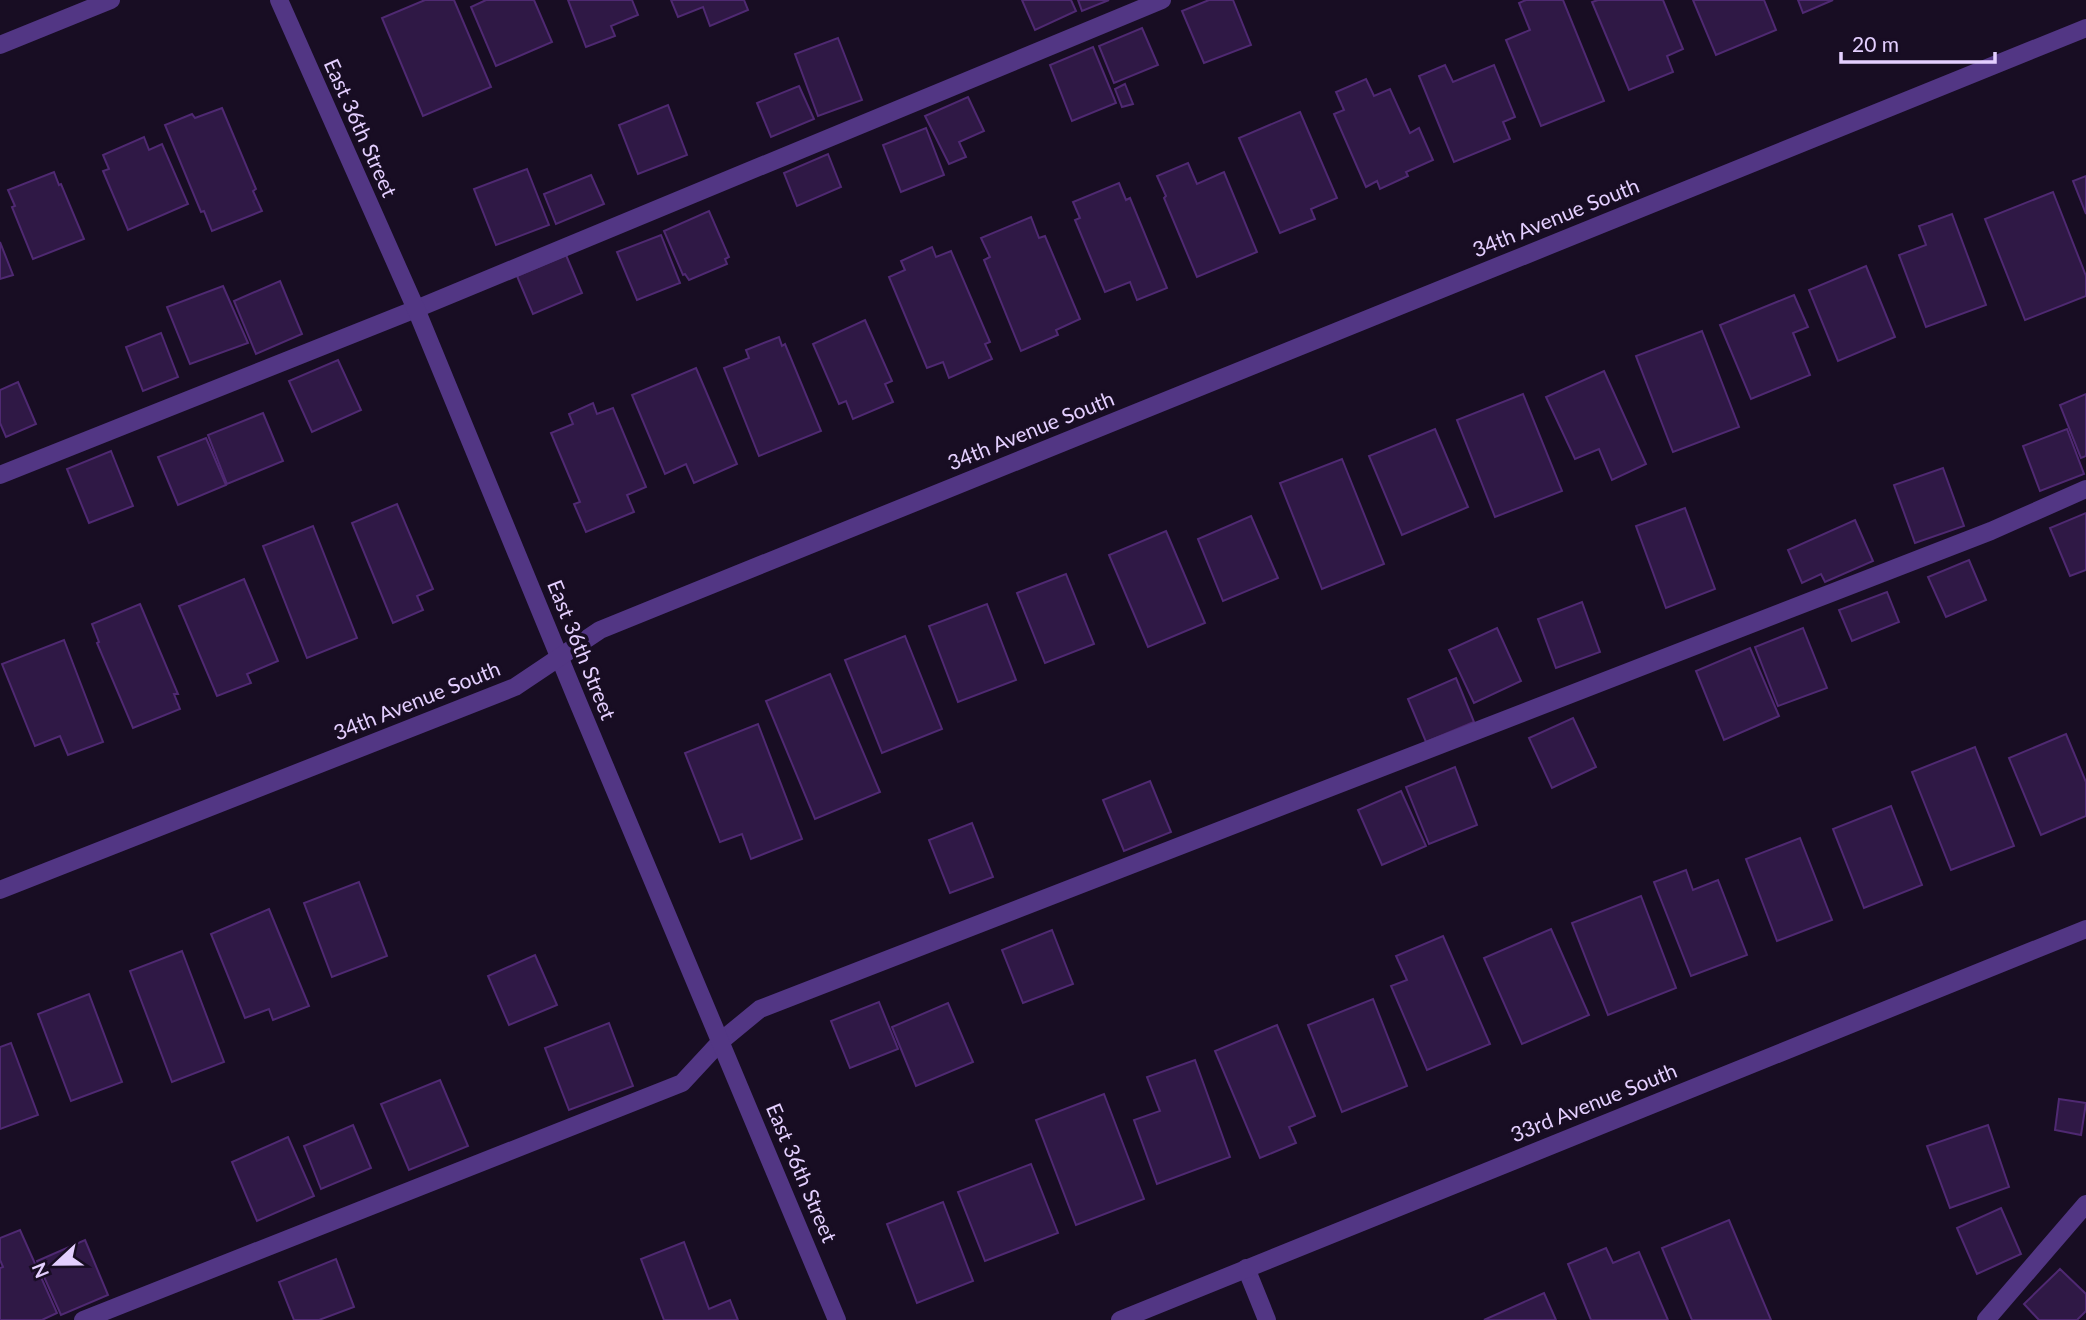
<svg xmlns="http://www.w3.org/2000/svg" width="2086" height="1320" viewBox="0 0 2086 1320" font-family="Lato,sans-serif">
<rect width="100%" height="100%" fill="#180d23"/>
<g fill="#2f1845" stroke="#4f2972" stroke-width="2">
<path d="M425,0H454L491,87L423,116L382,18Z"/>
<path d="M486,0H534L552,42L496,66L471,7Z"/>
<path d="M568,0H632L638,15L611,26L615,36L586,47Z"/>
<path d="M671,0H744L748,10L710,26L703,7L678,17Z"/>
<path d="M1022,0H1071L1076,11L1035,30Z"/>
<path d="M1078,0H1109L1082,11Z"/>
<path d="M1209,0H1233L1251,45L1204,63L1182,11Z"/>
<path d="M1526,0H1563L1604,101L1541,126L1506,40L1530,30L1519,3Z"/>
<path d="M1598,0H1663L1683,49L1667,56L1673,72L1629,90L1592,2Z"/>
<path d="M1693,0H1764L1776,30L1716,55Z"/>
<path d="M1798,0H1833L1803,13Z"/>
<path d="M1142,28L1158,65L1114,83L1099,46Z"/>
<path d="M838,38L862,100L818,116L795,54Z"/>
<path d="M1093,47L1116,103L1072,121L1050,65Z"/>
<path d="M1445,65L1453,82L1494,65L1515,117L1503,122L1510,139L1454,162L1419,76Z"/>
<path d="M1366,79L1374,96L1390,89L1410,133L1419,128L1433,160L1406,172L1408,176L1380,189L1377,181L1366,187L1334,114L1344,110L1336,92Z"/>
<path d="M1125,84L1133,104L1122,107L1115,89Z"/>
<path d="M799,86L814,119L771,137L757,103Z"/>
<path d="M968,97L984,131L959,142L966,157L949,164L925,116Z"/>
<path d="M668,105L687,155L638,174L619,125Z"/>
<path d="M222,108L256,189L253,191L262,211L212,231L204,211L201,212L165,125L192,114L195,118Z"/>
<path d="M1300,112L1337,198L1311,209L1315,219L1280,233L1239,138Z"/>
<path d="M926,128L944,175L901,192L883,145Z"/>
<path d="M144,137L149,150L162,144L188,204L128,230L103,171L109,169L103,155Z"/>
<path d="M828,154L841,187L797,206L784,173Z"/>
<path d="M1188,163L1197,184L1224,172L1257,252L1197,277L1164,198L1166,196L1157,176Z"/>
<path d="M527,169L549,225L496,245L474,189Z"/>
<path d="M54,172L59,185L61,184L84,239L33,259L12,207L15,206L8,190Z"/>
<path d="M591,175L604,204L556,224L544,194Z"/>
<path d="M2086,176V214L2073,181Z"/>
<path d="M1119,183L1126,200L1130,198L1167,288L1137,300L1130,282L1105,292L1075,220L1080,218L1073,202Z"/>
<path d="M2053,192L2086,276V296L2025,320L1985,219Z"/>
<path d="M709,211L729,257L725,259L727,264L689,280L685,274L683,275L664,231Z"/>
<path d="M1952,214L1986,305L1926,327L1899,255L1926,245L1919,226Z"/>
<path d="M1031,217L1039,238L1045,236L1080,319L1056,330L1058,335L1021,351L984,260L990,257L981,238Z"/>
<path d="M661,235L680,283L637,300L617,252Z"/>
<path d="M0,242L13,275L0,279Z"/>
<path d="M932,247L936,257L951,251L990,342L985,344L992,359L949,378L943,362L927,368L889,277L905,270L901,261Z"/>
<path d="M566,255L582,293L533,314L517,276Z"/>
<path d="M1866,266L1895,337L1838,361L1809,290Z"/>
<path d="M280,281L302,334L256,354L234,301Z"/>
<path d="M223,286L248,343L190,364L167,307Z"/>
<path d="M1794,295L1808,327L1793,333L1810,375L1751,399L1720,325Z"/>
<path d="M865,320L892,381L885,384L893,402L853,419L846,401L839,404L813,344Z"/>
<path d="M1702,331L1739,427L1673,452L1636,356Z"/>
<path d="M161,333L178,377L143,391L126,347Z"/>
<path d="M779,337L782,346L785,344L821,431L759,456L724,368L749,358L746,350Z"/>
<path d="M338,360L361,410L312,432L289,381Z"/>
<path d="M696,368L737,464L694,483L686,464L665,474L632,395Z"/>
<path d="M1604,371L1646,464L1612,480L1599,449L1575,459L1546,397Z"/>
<path d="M18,382L36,424L6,437L0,423V390Z"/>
<path d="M1523,394L1562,491L1495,517L1457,420Z"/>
<path d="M2086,394V456L2081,458L2060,405Z"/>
<path d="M593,403L597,414L613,408L646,487L627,495L634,512L586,532L574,504L580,502L551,433L573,424L569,414Z"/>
<path d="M263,413L283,461L227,484L208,435Z"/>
<path d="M1435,429L1468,507L1402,535L1369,456Z"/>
<path d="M2067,429L2084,474L2040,491L2023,446Z"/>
<path d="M206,438L226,485L178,505L158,457Z"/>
<path d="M111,451L133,506L89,523L67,469Z"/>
<path d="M1342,459L1384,564L1322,589L1280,483Z"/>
<path d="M1943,468L1964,526L1915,543L1894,485Z"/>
<path d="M397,504L433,589L417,596L423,610L393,623L352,523Z"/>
<path d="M1685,508L1715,589L1666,608L1636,526Z"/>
<path d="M2086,513V570L2070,576L2050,528Z"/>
<path d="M1251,516L1278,578L1223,601L1198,539Z"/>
<path d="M1855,520L1873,561L1825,582L1821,574L1802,583L1788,550Z"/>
<path d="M313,526L357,638L307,658L263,546Z"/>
<path d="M1166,531L1205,623L1148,647L1109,555Z"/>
<path d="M1969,560L1986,600L1946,617L1928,577Z"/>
<path d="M1066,574L1094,644L1045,663L1017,593Z"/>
<path d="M244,579L278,661L247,674L251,683L217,696L179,606Z"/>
<path d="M1887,592L1899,622L1852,641L1839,610Z"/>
<path d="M1582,602L1600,652L1556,668L1538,619Z"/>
<path d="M140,604L178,694H174L180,709L133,728L97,643L99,642L92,624Z"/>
<path d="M987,604L1016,680L958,702L929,626Z"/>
<path d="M1497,628L1521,681L1474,703L1449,650Z"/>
<path d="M1803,628L1827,688L1778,706L1755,647Z"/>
<path d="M905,636L942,729L882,753L845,660Z"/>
<path d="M64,640L103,742L68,755L60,736L35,746L2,664Z"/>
<path d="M1750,648L1779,716L1724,740L1696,671Z"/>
<path d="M830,674L880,792L815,819L766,701Z"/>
<path d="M1456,678L1474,722L1426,742L1408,699Z"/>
<path d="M1573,718L1596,767L1552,788L1529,738Z"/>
<path d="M758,724L802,839L751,859L742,834L720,842L685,753Z"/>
<path d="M2066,734L2086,782V816L2041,835L2009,758Z"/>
<path d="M1975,747L2014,846L1951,870L1912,772Z"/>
<path d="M1455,767L1477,825L1429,844L1406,787Z"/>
<path d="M1150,781L1171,832L1124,851L1103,800Z"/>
<path d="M1401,791L1426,846L1382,865L1358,810Z"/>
<path d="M1891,806L1922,885L1864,908L1833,829Z"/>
<path d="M972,823L993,877L950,893L929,840Z"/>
<path d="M1800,838L1832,920L1777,941L1746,859Z"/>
<path d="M1686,870L1693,890L1718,880L1747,955L1691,976L1654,882Z"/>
<path d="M359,882L387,956L332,977L304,903Z"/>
<path d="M1641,896L1676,988L1608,1015L1572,923Z"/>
<path d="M269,909L309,1006L273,1020L269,1009L245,1018L211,934Z"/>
<path d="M1551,929L1589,1015L1522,1044L1484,958Z"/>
<path d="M1052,930L1073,984L1023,1003L1002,950Z"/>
<path d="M1443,936L1490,1044L1427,1070L1391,986L1407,980L1396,956Z"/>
<path d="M182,951L224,1062L172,1082L130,971Z"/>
<path d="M535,955L557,1005L509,1025L488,976Z"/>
<path d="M89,994L122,1082L71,1101L38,1014Z"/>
<path d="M1373,999L1407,1086L1342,1112L1308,1025Z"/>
<path d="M879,1002L898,1049L850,1068L831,1021Z"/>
<path d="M948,1003L973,1062L916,1086L892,1027Z"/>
<path d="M609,1023L633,1086L569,1110L545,1048Z"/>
<path d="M1277,1025L1315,1116L1289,1127L1296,1143L1260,1158L1215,1051Z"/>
<path d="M11,1043L38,1115L0,1129V1047Z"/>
<path d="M1195,1060L1230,1157L1157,1184L1134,1120L1160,1111L1147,1077Z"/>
<path d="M440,1080L468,1146L409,1170L381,1104Z"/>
<path d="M1104,1094L1144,1199L1076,1225L1036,1120Z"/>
<path d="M2059,1099L2086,1103L2081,1135L2055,1130Z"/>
<path d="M353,1125L371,1168L321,1189L304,1146Z"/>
<path d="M1988,1125L2009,1187L1950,1208L1927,1146Z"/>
<path d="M288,1137L314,1196L257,1221L232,1162Z"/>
<path d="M1031,1164L1058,1233L985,1261L958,1192Z"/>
<path d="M943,1202L973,1281L917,1303L887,1224Z"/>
<path d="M2001,1208L2021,1254L1977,1274L1957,1228Z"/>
<path d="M1729,1220L1771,1320H1692L1662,1248Z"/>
<path d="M20,1230L57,1313L42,1320H0V1268L3,1267L0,1260V1238Z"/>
<path d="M85,1240L108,1295L61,1315L37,1261Z"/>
<path d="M684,1242L709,1309L730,1300L738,1320H664L641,1259Z"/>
<path d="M1606,1248L1613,1263L1639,1252L1668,1320H1591L1568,1264Z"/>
<path d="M336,1259L354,1307L319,1320H294L279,1282Z"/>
<path d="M2060,1269L2086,1294V1311L2077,1320H2039L2024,1304Z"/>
<path d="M1544,1293L1556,1320H1484Z"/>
</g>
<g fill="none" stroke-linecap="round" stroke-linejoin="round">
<g stroke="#523684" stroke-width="18">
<path d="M0,475L416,309L1162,0"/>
<path d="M1246,1268L1267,1320"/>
<path d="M83,1320L682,1083L721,1041L760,1009L1991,531L2086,489"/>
<path d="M1986,1320L2086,1204"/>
</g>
<g stroke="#523684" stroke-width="18">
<path d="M279,0L416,309L577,700L837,1320"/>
<path d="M0,45L111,0"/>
<path d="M0,890L515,687L600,630L2086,28"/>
<path d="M1120,1320L2086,929"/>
</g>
</g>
<g text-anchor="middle" stroke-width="7" stroke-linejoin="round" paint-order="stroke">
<g font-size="21" fill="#e4cfff" stroke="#180d23">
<text transform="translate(360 128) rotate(66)" y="7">East 36th Street</text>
<text transform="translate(1556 218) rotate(-22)" y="7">34th Avenue South</text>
<text transform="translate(1031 431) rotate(-22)" y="7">34th Avenue South</text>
<text transform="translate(581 650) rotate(68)" y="7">East 36th Street</text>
<text transform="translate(417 701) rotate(-22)" y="7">34th Avenue South</text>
<text transform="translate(1594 1103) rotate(-22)" y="7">33rd Avenue South</text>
<text transform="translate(801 1173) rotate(67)" y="7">East 36th Street</text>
</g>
</g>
<g transform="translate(56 1264) rotate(248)" stroke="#180d23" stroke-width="5" paint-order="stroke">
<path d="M0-5L12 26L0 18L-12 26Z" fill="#e4cfff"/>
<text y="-10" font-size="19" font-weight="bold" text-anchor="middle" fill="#e4cfff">N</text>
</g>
<path d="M1841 52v10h154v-10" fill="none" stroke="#e4cfff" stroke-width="3.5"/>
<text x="1852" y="52" font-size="21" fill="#e4cfff" stroke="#180d23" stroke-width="5" paint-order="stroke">20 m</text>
</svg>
